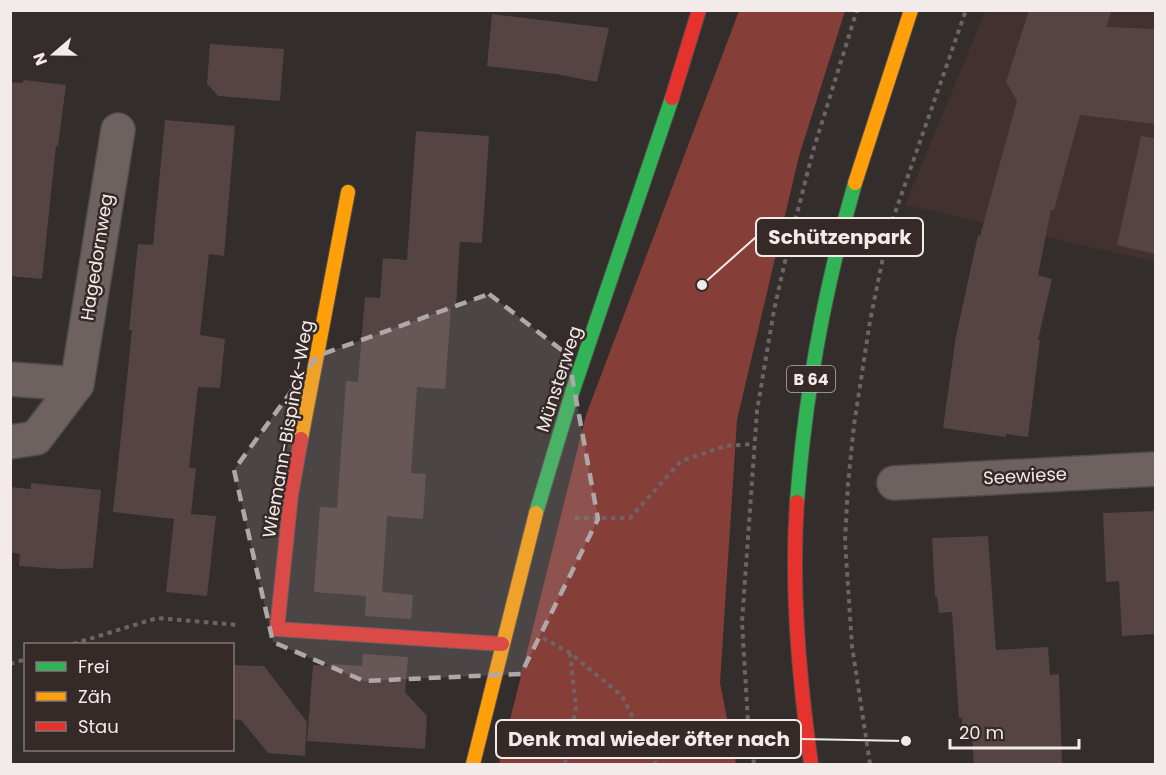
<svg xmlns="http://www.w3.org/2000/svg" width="1166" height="775" viewBox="0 0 1166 775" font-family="Poppins,sans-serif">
<rect width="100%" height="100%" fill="#332d2c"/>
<path fill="#42312f" d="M985,11H1155V262L905,205Z"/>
<path fill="#863e39" d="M739,11H845L799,156L737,420L720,683L736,764H499L586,415Z"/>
<g fill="#554443">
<path d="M1029,10H1112L1106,27L1155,29V124L1080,115L1054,210H1051L1038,275L1052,279L1038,340H1040L1028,437L1006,434V437L943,428L956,336L978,235L980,236L1017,101L1006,82Z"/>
<path d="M492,14L609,28L597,82L556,74L487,66Z"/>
<path d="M210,44L284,49L280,101L218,96L207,84Z"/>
<path d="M24,80L66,85L58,146H56L42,279L10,276V82L22,83Z"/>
<path d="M165,120L235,126L224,256L209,254L200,335L225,339L220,388L198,387L189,468H196L191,514L216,516L207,596L166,592L174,519L113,512L132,330H129L138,244L153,245Z"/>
<path d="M416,131L489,136L482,243L460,242L456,307H451L445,389L417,387L411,473L426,474L423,519L387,516L382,592L413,595L411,619L365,616L366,596L314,592L320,507L337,508L346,381L358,382L365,297L380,298L383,258L407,260Z"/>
<path d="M1141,136L1155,138V254L1117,245Z"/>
<path d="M31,483L101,490L93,568L60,569L19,566L20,554L10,552V487L31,489Z"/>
<path d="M1155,511V634L1122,636L1119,581L1106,582L1103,513Z"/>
<path d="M988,536L996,650L1048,647L1050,675L1059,674L1062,765H974L972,734H962V718H959L952,612L939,613L937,597H935L932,538Z"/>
<path d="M363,654L408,657L405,692L427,716L425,749L307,741L313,665L330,666L332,664L362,666Z"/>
<path d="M232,665L264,666L307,722L305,756L268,753L241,720L232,719Z"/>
</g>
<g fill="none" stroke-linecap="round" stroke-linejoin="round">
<g stroke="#514c4b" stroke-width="36">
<g id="street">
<path d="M10,379L77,384L118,130"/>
<path d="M10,442L36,438L77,384"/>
<path d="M894,483L1156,469"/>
</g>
</g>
<g stroke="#514c4b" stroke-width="16">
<g id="fast">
<path d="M797,502C805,394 825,287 855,183"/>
<path d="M536,513L573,390L672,98"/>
</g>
</g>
<g stroke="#514c4b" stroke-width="16">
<g id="slow">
<path d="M855,183L911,10"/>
<path d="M301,439L348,192"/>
<path d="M473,764L536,513"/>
</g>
</g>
<g stroke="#514c4b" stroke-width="16">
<g id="jam">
<path d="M672,98L699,10"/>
<path d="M301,439L291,495L277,629L502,644"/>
<path d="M797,502C791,589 799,677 811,764"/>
</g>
</g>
<g stroke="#6d6463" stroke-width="4" stroke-dasharray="4.5 4.5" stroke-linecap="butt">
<path d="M575,518H630L681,461L725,446L754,444"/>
<path d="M543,638L570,653L622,696L656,764"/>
<path d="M73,644L157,618L239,625"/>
<path d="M10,664L26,659"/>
<path d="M565,764L576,707L570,654"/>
<path d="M754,764L748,722L742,622L757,411L774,310L786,257L813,151L857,10"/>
<path d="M870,764L852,646L845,541L848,484L854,425L870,321L888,233L966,10"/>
</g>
<use href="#street" stroke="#6e6261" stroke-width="33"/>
<use href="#fast" stroke="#30b455" stroke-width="14"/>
<use href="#slow" stroke="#ff9f0a" stroke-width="14"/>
<use href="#jam" stroke="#e5322d" stroke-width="14"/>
</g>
<path fill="#b0a8a8" fill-opacity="0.2" stroke="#b0a8a8" stroke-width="4.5" stroke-dasharray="12 8" stroke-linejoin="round" d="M489,294L568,355L598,519L521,674L364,681L273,642L234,470L317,356Z"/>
<g text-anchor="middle" stroke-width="5" stroke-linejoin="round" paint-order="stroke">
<rect fill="#362a29" stroke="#bab1b0" stroke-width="1.5" x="787" y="366" width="48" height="26" rx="4.5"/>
<g font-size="16" font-weight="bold" fill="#f3ebea">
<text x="811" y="385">B 64</text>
</g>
<g font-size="18" fill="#f3ebea" stroke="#362a29">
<text transform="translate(97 257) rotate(-81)" y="6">Hagedornweg</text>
<text transform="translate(559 379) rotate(-72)" y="6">Münsterweg</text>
<text transform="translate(288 429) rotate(-80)" y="6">Wiemann-Bispinck-Weg</text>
<text transform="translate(1025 476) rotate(-3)" y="6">Seewiese</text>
</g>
</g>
<path fill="none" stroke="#f3ebea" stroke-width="2" d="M702 285L756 237M906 741L801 739"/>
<g fill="#f3ebea" stroke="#362a29" stroke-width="2">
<circle cx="702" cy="285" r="6"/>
<circle cx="906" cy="741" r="6"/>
</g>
<g fill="#362a29" stroke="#f3ebea" stroke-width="2">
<rect x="756" y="218" width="167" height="38" rx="6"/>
<rect x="496" y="720" width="305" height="38" rx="6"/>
</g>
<g font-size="20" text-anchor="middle" font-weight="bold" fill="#f3ebea">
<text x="840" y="244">Schützenpark</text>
<text x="649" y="746">Denk mal wieder öfter nach</text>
</g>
<rect width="1166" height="775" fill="none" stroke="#f3ebea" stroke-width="24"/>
<rect x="24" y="643" width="210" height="108" fill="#362a29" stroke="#827776" stroke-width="1.5"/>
<rect x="36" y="662" width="30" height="9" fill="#30b455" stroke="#827776" stroke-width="1.5"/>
<text x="78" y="673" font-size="18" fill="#f3ebea">Frei</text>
<rect x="36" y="692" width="30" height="9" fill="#ff9f0a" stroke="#827776" stroke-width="1.5"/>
<text x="78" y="703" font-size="18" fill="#f3ebea">Zäh</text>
<rect x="36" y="722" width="30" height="9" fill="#e5322d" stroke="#827776" stroke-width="1.5"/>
<text x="78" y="733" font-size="18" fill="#f3ebea">Stau</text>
<g transform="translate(54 54) rotate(250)" stroke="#362a29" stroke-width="4.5" paint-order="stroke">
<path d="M0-4.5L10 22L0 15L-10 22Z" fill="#f3ebea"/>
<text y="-9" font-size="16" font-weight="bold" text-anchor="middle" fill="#f3ebea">N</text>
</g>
<path d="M950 739v9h129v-9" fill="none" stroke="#f3ebea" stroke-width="3"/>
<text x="959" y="739" font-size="18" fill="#f3ebea" stroke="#362a29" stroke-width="4.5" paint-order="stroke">20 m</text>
</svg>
